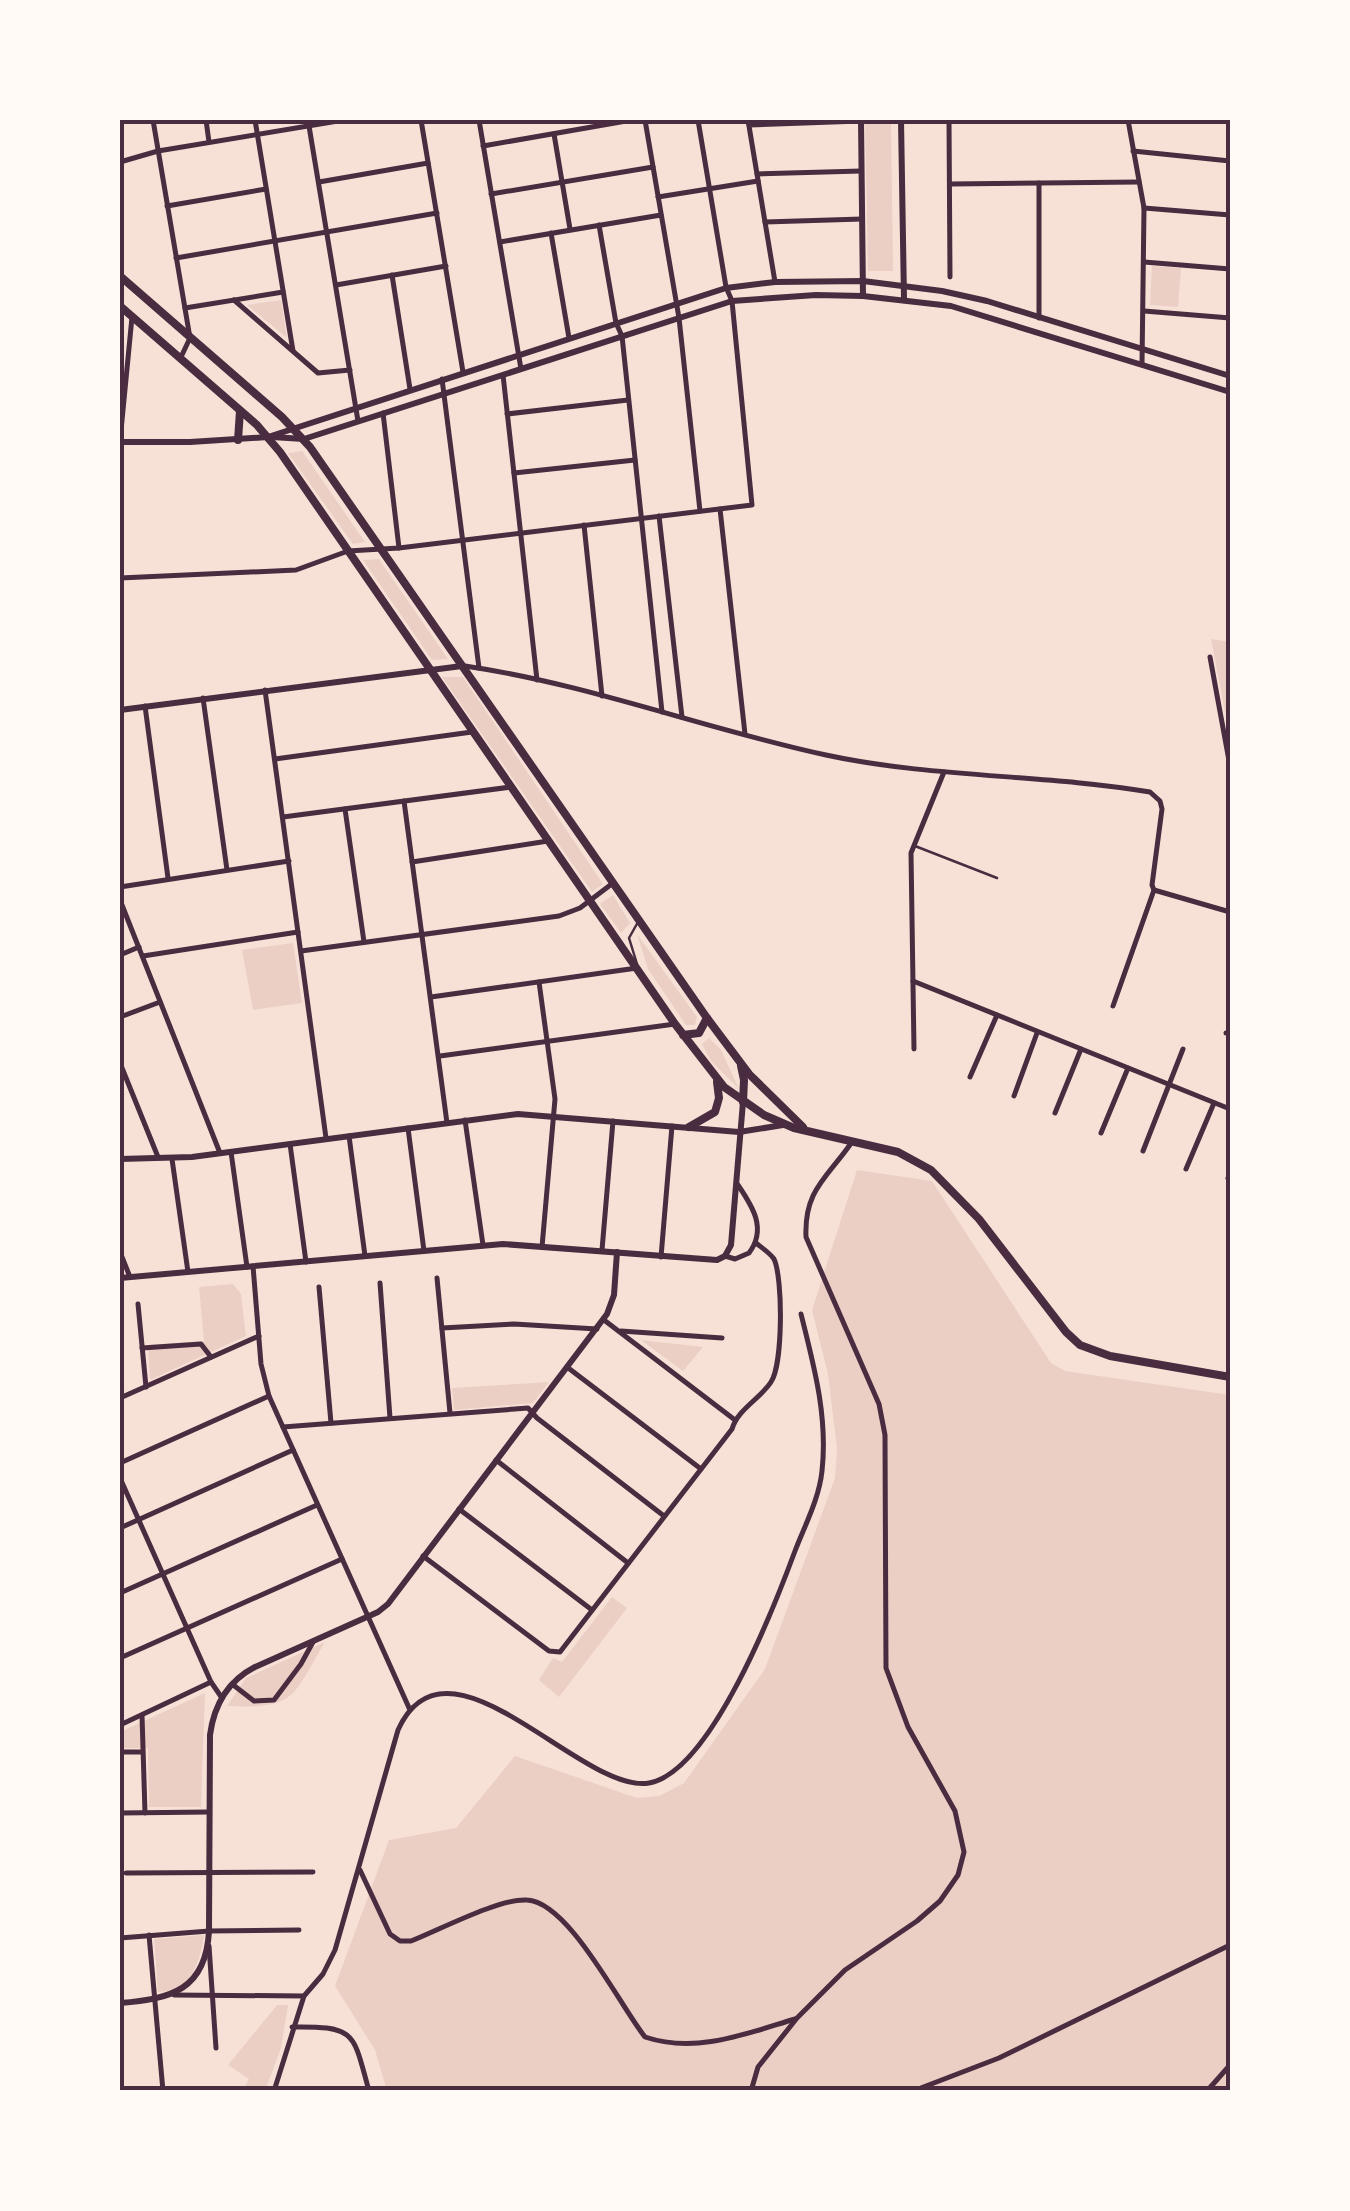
<svg xmlns="http://www.w3.org/2000/svg" width="1350" height="2211" viewBox="0 0 1350 2211" font-family="'Fira Sans Condensed',sans-serif">
<rect width="100%" height="100%" fill="#f7e1d7"/>
<g fill="#ebcfc5">
<path d="M865,120H891L893,271H868Z"/>
<path d="M1152,266L1181,268L1178,307L1150,305Z"/>
<path d="M281,300L287,338L247,305Z"/>
<path d="M302,451L365,542L353,544L288,453Z"/>
<path d="M379,559L448,659L432,660L363,560Z"/>
<path d="M1211,639L1230,642V738Z"/>
<path d="M442,677H463L603,884L592,892Z"/>
<path d="M613,895L630,923L621,933L600,904Z"/>
<path d="M637,934L697,1017L695,1025H686L648,969Z"/>
<path d="M293,943L302,1003L253,1010L242,950Z"/>
<path d="M709,1038L721,1050L739,1089L711,1061L702,1044Z"/>
<path d="M857,1170L932,1181L1051,1363L1065,1371L1230,1395V2091H387L375,2050L335,1986L389,1840L456,1828L515,1756L637,1798L659,1796L684,1783L765,1669L835,1478L837,1449L828,1374L812,1310Z"/>
<path d="M233,1284L241,1294L246,1336L150,1380L148,1345L204,1341L199,1287Z"/>
<path d="M641,1340L703,1347L683,1371Z"/>
<path d="M549,1382L533,1403L454,1410L452,1388Z"/>
<path d="M612,1597L627,1608L559,1697L539,1680L553,1658L562,1662Z"/>
<path d="M325,1642C292,1697 297,1709 227,1706L246,1678Z"/>
<path d="M205,1693L201,1807H149L148,1748H120V1732Z"/>
<path d="M204,1935C200,1963 191,1991 158,1992L154,1939Z"/>
<path d="M277,2005H288L281,2048L265,2091H242L249,2079L228,2065Z"/>
</g>
<g fill="none" stroke-linecap="round" stroke-linejoin="round">
<g stroke="#4a2c40" stroke-width="2.5">
<path d="M915,846L997,878"/>
<path d="M637,964L629,938L638,922"/>
</g>
<g stroke="#4a2c40" stroke-width="5">
<path d="M153,120L190,338L181,357"/>
<path d="M206,120L209,142"/>
<path d="M255,120L293,351"/>
<path d="M308,120L358,421"/>
<path d="M421,120L463,372"/>
<path d="M479,120L521,369"/>
<path d="M645,120L679,318L700,511"/>
<path d="M748,120L775,282"/>
<path d="M949,120L950,277"/>
<path d="M1128,120L1144,208L1142,365"/>
<path d="M749,125L861,121"/>
<path d="M554,134L570,229"/>
<path d="M483,146L632,120"/>
<path d="M1133,151L1230,161"/>
<path d="M120,162L158,151L344,120"/>
<path d="M757,174L861,171"/>
<path d="M319,182L428,163"/>
<path d="M950,184L1139,182"/>
<path d="M491,194L653,167"/>
<path d="M658,197L758,181"/>
<path d="M167,206L266,189"/>
<path d="M1144,208L1230,215"/>
<path d="M765,222L862,219"/>
<path d="M599,225L616,323L622,336L662,712"/>
<path d="M551,233L569,338"/>
<path d="M500,242L661,215"/>
<path d="M176,258L437,213"/>
<path d="M1144,262L1230,269"/>
<path d="M392,275L410,389"/>
<path d="M336,285L446,266"/>
<path d="M234,300L318,373L350,370"/>
<path d="M185,308L283,292"/>
<path d="M1144,311L1230,318"/>
<path d="M1039,318V183"/>
<path d="M503,375L537,680"/>
<path d="M442,379L479,668"/>
<path d="M383,413L399,548"/>
<path d="M507,414L628,400"/>
<path d="M120,441L132,317"/>
<path d="M514,473L635,460"/>
<path d="M720,509L745,734"/>
<path d="M659,516L682,717"/>
<path d="M584,525L602,696"/>
<path d="M120,578L296,570L348,551L399,548L752,505L732,301L726,287L698,120"/>
<path d="M1210,657L1230,766"/>
<path d="M465,666C588,684 705,729 826,755C932,778 1043,774 1150,792L1160,801L1162,809L1152,885L1154,890L1230,912"/>
<path d="M265,690L326,1138"/>
<path d="M203,698L227,870"/>
<path d="M145,706L168,878"/>
<path d="M275,759L472,732"/>
<path d="M404,801L447,1123"/>
<path d="M345,809L364,942"/>
<path d="M283,817L511,787"/>
<path d="M412,862L548,841"/>
<path d="M120,887L289,861"/>
<path d="M120,900L220,1153"/>
<path d="M301,951L559,916L580,908L613,883"/>
<path d="M120,955L139,947"/>
<path d="M143,956L298,932"/>
<path d="M913,981L1230,1109"/>
<path d="M539,982L555,1099L542,1247"/>
<path d="M431,997L637,968"/>
<path d="M1113,1006L1154,890"/>
<path d="M120,1017L160,1002"/>
<path d="M1226,1033H1230"/>
<path d="M914,1049L911,853L944,772"/>
<path d="M440,1056L675,1024"/>
<path d="M120,1063L158,1157"/>
<path d="M970,1077L997,1015"/>
<path d="M1014,1096L1037,1033"/>
<path d="M1055,1113L1081,1049"/>
<path d="M465,1120L483,1245"/>
<path d="M408,1128L424,1251"/>
<path d="M1101,1133L1128,1068"/>
<path d="M349,1136L365,1256"/>
<path d="M290,1144L306,1262"/>
<path d="M1143,1151L1183,1049"/>
<path d="M231,1152L247,1267"/>
<path d="M172,1159L188,1272"/>
<path d="M1186,1169L1214,1103"/>
<path d="M1228,1178L1230,1174"/>
<path d="M602,1250L613,1121"/>
<path d="M120,1252L130,1277"/>
<path d="M725,1256L735,1259L749,1253C767,1229 753,1207 738,1185"/>
<path d="M661,1257L672,1126"/>
<path d="M253,1266L261,1364L269,1396L410,1710"/>
<path d="M437,1278L450,1413"/>
<path d="M380,1283L390,1418"/>
<path d="M319,1287L331,1423"/>
<path d="M138,1304L146,1387"/>
<path d="M604,1320L735,1420"/>
<path d="M442,1328L514,1324L597,1329"/>
<path d="M621,1331L722,1338"/>
<path d="M142,1348L201,1344L211,1357"/>
<path d="M567,1367L701,1469"/>
<path d="M120,1398L259,1336"/>
<path d="M283,1427L528,1408L537,1418L664,1516"/>
<path d="M496,1460L628,1563"/>
<path d="M120,1463L269,1396"/>
<path d="M120,1478L211,1682L222,1698"/>
<path d="M459,1509L592,1610"/>
<path d="M120,1528L293,1450"/>
<path d="M423,1556L549,1651L560,1652L732,1429C738,1409 760,1399 771,1382C783,1364 783,1278 774,1259C770,1253 762,1248 756,1243"/>
<path d="M120,1593L317,1505"/>
<path d="M120,1658L342,1559"/>
<path d="M232,1684L254,1701L274,1700L301,1664L313,1642"/>
<path d="M142,1715L145,1813"/>
<path d="M120,1725L211,1682"/>
<path d="M120,1752H142"/>
<path d="M120,1813L209,1812"/>
<path d="M360,1870L390,1934L400,1941H411C439,1930 500,1898 527,1900C569,1902 620,2006 645,2037C696,2054 745,2034 795,2019"/>
<path d="M126,1873L313,1872"/>
<path d="M149,1935L163,2091"/>
<path d="M120,1938L209,1931L299,1930"/>
<path d="M209,1946L216,2048"/>
<path d="M174,1995L304,1996"/>
<path d="M292,2027C357,2026 353,2033 369,2091"/>
<path d="M274,2091L304,1996L323,1974L335,1950L398,1730C448,1620 582,1795 649,1783C711,1772 775,1605 795,1551C805,1525 819,1499 822,1471C828,1417 814,1366 801,1314"/>
<path d="M751,2091L758,2067L797,2018L845,1970L917,1921L940,1901L958,1875L964,1852L955,1811L908,1727L886,1668L885,1435L879,1404L806,1237C804,1190 827,1178 852,1142"/>
<path d="M913,2091L999,2058L1230,1945"/>
<path d="M1207,2091L1230,2065"/>
</g>
<g stroke="#4a2c40" stroke-width="6">
<path d="M861,120L863,296"/>
<path d="M901,120L904,299"/>
<path d="M120,442H190L268,437"/>
<path d="M120,710L462,666"/>
<path d="M120,1278L503,1244L717,1260L725,1256L731,1245L743,1102"/>
<path d="M120,2003C171,1999 206,1990 209,1931L210,1735C214,1705 228,1681 255,1667L378,1612L388,1604L607,1314L614,1295L617,1252"/>
</g>
<g stroke="#4a2c40" stroke-width="6">
<path d="M268,437L726,288L775,282L863,281L942,291L987,301L1230,376"/>
<path d="M272,437L304,439L732,301L816,295L863,296L951,306L1230,392"/>
<path d="M120,1159L192,1157L518,1114L739,1132L783,1125"/>
</g>
<g stroke="#4a2c40" stroke-width="8">
<path d="M120,276L282,417L310,447L707,1018L749,1074L803,1127"/>
<path d="M120,306L257,425L280,452L675,1024L724,1087L764,1115L794,1128L898,1152L931,1170L979,1219L1066,1332L1080,1345L1110,1356L1230,1377"/>
<path d="M238,440L240,411"/>
<path d="M683,1035L699,1033L707,1018"/>
<path d="M741,1066L744,1080L743,1102"/>
<path d="M689,1127L715,1112L719,1098L717,1082"/>
</g>
</g>
<rect width="1350" height="2211" fill="none" stroke="#fffaf5" stroke-width="245"/>
<rect x="122" y="122" width="1106" height="1966" fill="none" stroke="#4a2c40" stroke-width="4"/>
</svg>
